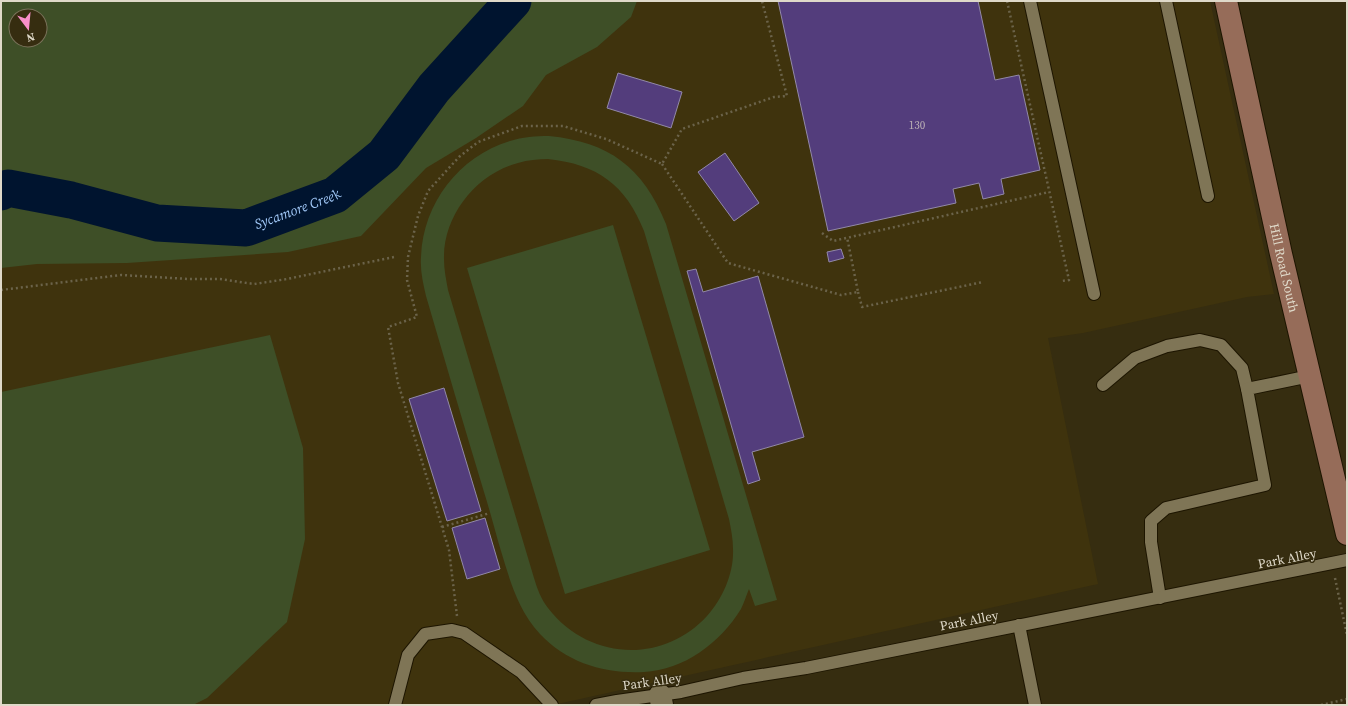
<svg xmlns="http://www.w3.org/2000/svg" width="1348" height="706" viewBox="0 0 1348 706" font-family="'Source Serif 4',serif">
<rect width="100%" height="100%" fill="#362d10"/>
<path fill="#3f330d" d="M511,1H1210L1274,294L1247,297L1083,333L1048,338L1098,584L553,705H1V200Z"/>
<g fill="#3e4f27" fill-rule="evenodd">
<path d="M1,1H637L631,17L597,47L546,75L523,106L476,138L426,168L361,236L288,252L127,263L37,264L1,268ZM16,16H40V40H16Z"/>
<path d="M549,136C609,142 643,167 666,224L777,600L755,606L749,589C746,596 744,603 741,609C720,643 684,670 644,672C605,674 567,663 540,634C518,610 510,581 501,551C495,531 490,511 484,492C464,426 445,361 426,296C423,283 420,270 421,257C423,204 458,157 510,141C522,137 536,136 549,136ZM548,159C597,164 626,185 644,231L729,519C731,529 733,539 733,549C734,573 723,598 707,616C662,665 588,660 548,608C541,599 537,588 534,578L448,290C446,279 444,270 444,259C443,216 476,174 518,163C528,160 538,159 548,159Z"/>
<path d="M613,225L710,550L565,594L467,268Z"/>
<path d="M270,335L303,448L305,539L287,622L207,698L193,705H1V392Z"/>
</g>
<g fill="none" stroke-linecap="round" stroke-linejoin="round">
<path stroke="#00142f" stroke-width="37" id="s1" d="M1,192L8,188L71,200L157,223L246,228L335,195L384,155L434,88L513,1"/>
</g>
<g fill="#533d7c" stroke="#9289a8">
<path d="M778,1H978L995,80L1019,75L1040,170L1001,179L1004,194L983,199L979,183L953,189L956,203L828,231Z"/>
<path d="M618,73L682,92L671,128L607,108Z"/>
<path d="M725,153L759,203L734,221L698,172Z"/>
<path d="M841,249L844,258L829,262L827,252Z"/>
<path d="M696,269L703,292L758,276L804,437L752,452L760,480L748,484L687,271Z"/>
<path d="M444,388L481,511L447,521L409,399Z"/>
<path d="M485,518L500,569L467,579L452,528Z"/>
</g>
<g fill="none" stroke-linecap="round" stroke-linejoin="round">
<g stroke="#1d1500" stroke-width="14">
<g id="lane">
<path d="M1030,1L1094,294"/>
<path d="M1166,1L1208,196"/>
<path d="M1103,385L1135,358L1167,346L1200,340L1221,345L1242,368L1247,389"/>
<path d="M1160,598L1151,542V521L1166,508L1265,485L1247,389L1310,376"/>
<path d="M1019,625L1035,705"/>
<path d="M395,705L408,655L425,634L452,630L464,633L521,672L552,705"/>
<path d="M596,705L617,701L681,692L743,678L806,668L1347,560"/>
</g>
</g>
<g stroke="#1d1500" stroke-width="24">
<path id="street" d="M660,695L662,705"/>
</g>
<g stroke="#1d1500" stroke-width="24">
<g id="secondary">
<path id="s2" d="M1226,1L1281,254L1347,534"/>
</g>
</g>
<g stroke="#6b634a" stroke-width="2.5" stroke-dasharray="2 3" stroke-linecap="butt">
<path d="M1007,1L1069,280L1062,281"/>
<path d="M662,164L728,263L841,295L858,292L847,237"/>
<path d="M822,233L833,241L1049,192"/>
<path d="M1,290L121,275L189,279H220L254,284L287,279L394,257"/>
<path d="M858,292L862,307L983,282"/>
<path d="M442,527L490,513"/>
<path d="M1335,578L1347,635"/>
<path d="M457,616L449,550L398,383L388,327L417,317L407,280L408,257L418,216L428,191L459,157L478,142L522,126H563L606,139L662,164L682,129L774,97L787,96L762,1"/>
<path d="M1321,705L1347,699"/>
</g>
<use href="#lane" stroke="#7f7556" stroke-width="12"/>
<use href="#street" stroke="#7f7556" stroke-width="22"/>
<use href="#secondary" stroke="#966c59" stroke-width="22"/>
</g>
<g text-anchor="middle" stroke-width="3" stroke-linejoin="round" paint-order="stroke">
<g font-size="11" fill="#bcb2b6">
<text x="917" y="129">130</text>
</g>
<g font-size="13" fill="#dfd9c9" stroke="#362d10">
<text dy="5" stroke="none"><textPath href="#s2" startOffset="273">Hill Road South</textPath></text>
<text transform="translate(1287 558) rotate(-11)" y="5">Park Alley</text>
<text transform="translate(969 620) rotate(-11)" y="5">Park Alley</text>
<text transform="translate(652 681) rotate(-8)" y="5">Park Alley</text>
</g>
<g font-size="14" font-style="italic" fill="#a2cafa" stroke="#362d10">
<text dy="5" stroke="none"><textPath href="#s1" startOffset="305">Sycamore Creek</textPath></text>
</g>
</g>
<rect width="1348" height="706" fill="none" stroke="#dfd9c9" stroke-width="4"/>
<g transform="translate(28 28) rotate(164)"><circle r="19" fill="#362d10" stroke="#7a725a"/>
<path d="M0-3L7 15L0 10L-7 15Z" fill="#f98fca"/>
<text y="-6" font-size="11" font-weight="bold" text-anchor="middle" fill="#dfd9c9">N</text>
</g>
</svg>
